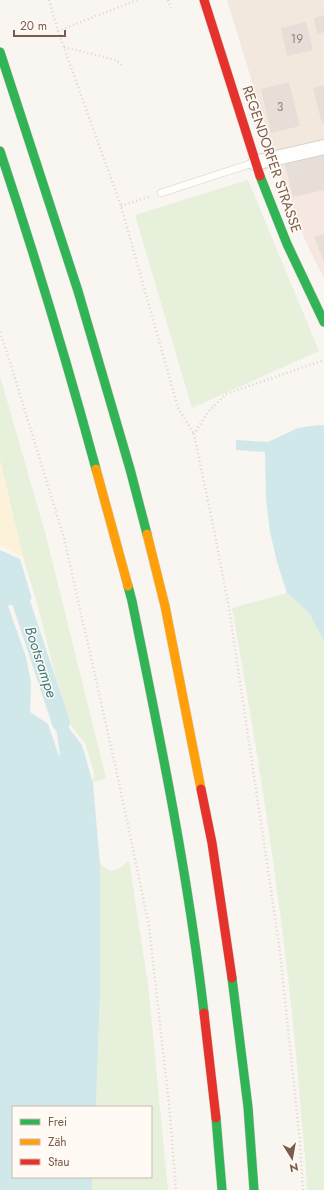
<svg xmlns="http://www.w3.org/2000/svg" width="324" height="1190" viewBox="0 0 324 1190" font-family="Jost,sans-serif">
<rect width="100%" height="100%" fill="#f9f5f0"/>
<path fill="#f2e8de" d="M227,0H324V155L283,163L279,170Z"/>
<path fill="#f6e8e1" d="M324,155V279L305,240L279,170L282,163Z"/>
<g fill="#e7f0db">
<path d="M248,180L319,351L192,408L135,215Z"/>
<path d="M0,376L46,536L106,778L93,783L94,772L85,743L67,721L36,599L23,557L0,460Z"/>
<path d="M287,593L309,613L324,641V1190H307L306,1168C300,1105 296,1041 288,978C274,854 254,731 232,608Z"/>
<path d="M129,861L148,985L168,1190H92V1177H151V1107H96L100,993V864L110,871L118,869Z"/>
</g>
<path fill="#fbf2d9" d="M0,460L23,557L0,545Z"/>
<g fill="#d0e8ea">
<path d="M323,425L324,426V641L309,613L287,593L277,562L270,532L266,499L265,452L236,450V440L268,442L298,428L311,426Z"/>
<path d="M0,550L20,559L32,599L8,606L26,657L31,683L30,712L48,724L59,756L60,754L55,721L61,723L64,722L82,745L93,783L96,818L100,864V993L96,1107H13V1177H92V1190H0Z"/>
</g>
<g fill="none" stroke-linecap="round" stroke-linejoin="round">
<path stroke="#d0e8ea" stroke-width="18" d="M21,602L61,723"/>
</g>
<g fill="#e6ded7">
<path d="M324,15V32L317,34L314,18Z"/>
<path d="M306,22L313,50L287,56L281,28Z"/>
<path d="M289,82L300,126L271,133L261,89Z"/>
<path d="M324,85V123L322,124L313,88Z"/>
<path d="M324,152V190L293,197L284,161Z"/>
<path d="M324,234V262L314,237Z"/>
</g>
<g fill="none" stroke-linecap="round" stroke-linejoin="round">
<g stroke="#d7d1cb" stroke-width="8">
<path id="lane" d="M161,193L253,163"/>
</g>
<g stroke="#d7d1cb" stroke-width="16">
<path id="street" d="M255,163L324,147"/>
</g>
<g stroke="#d9d2cb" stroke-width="10">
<g id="fast">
<path d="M0,52L78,291L130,469L147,534"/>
<path d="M0,151C35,256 67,362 96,469"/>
<path d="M260,176L287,244L324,322"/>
<path d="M128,586L132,601C160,738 188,874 204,1013"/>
<path d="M232,978L248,1107L254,1190"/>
<path d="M216,1118L222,1190"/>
</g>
</g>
<g stroke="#d9d2cb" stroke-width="10">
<g id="slow">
<path d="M96,469L128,586"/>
<path d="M147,534L165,606L201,789"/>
</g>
</g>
<g stroke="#d9d2cb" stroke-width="10">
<g id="jam">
<path d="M204,0L260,176"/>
<path d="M201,789L212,843L232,978"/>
<path d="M204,1013L216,1118"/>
</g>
</g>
<g stroke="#dcd5d0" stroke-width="2.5" stroke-dasharray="1 3" stroke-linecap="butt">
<path d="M49,0L58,31L121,206L178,408L194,434"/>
<path d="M168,0L171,8"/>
<path d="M58,31L137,0"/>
<path d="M64,47L116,60L123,66"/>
<path d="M121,206L151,196"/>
<path d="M0,332L10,362L64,538L118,778L149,926L169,1104L176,1190"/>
<path d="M303,1190L300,1142L279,944L229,608L215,535L194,434L208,412L226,394L324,360"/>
</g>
<use href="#lane" stroke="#fefefd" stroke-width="7"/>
<use href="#street" stroke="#fefefd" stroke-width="14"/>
<use href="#fast" stroke="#30b455" stroke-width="9"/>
<use href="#slow" stroke="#ff9f0a" stroke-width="9"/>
<use href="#jam" stroke="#e5322d" stroke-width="9"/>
</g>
<g text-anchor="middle" stroke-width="3" stroke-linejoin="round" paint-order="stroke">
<g font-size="12" fill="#977e72">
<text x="297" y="43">19</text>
<text x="280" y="111">3</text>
</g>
<g font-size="14" fill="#7a5c4d" stroke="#fffaf3">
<text transform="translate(272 159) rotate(71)" y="5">REGENDORFER STRASSE</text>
</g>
<g font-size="15" font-style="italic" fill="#437c86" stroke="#fffaf3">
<text transform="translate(41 662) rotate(72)" y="5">Bootsrampe</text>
</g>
</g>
<rect x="12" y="1106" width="140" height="72" fill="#fffaf3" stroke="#cabbb1"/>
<rect x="20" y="1119" width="20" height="6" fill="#30b455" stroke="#cabbb1"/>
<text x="48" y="1126" font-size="12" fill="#7a5c4d">Frei</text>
<rect x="20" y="1139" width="20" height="6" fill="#ff9f0a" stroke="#cabbb1"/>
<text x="48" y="1146" font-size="12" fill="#7a5c4d">Zäh</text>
<rect x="20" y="1159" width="20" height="6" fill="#e5322d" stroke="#cabbb1"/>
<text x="48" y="1166" font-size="12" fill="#7a5c4d">Stau</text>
<g transform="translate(292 1158) rotate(169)" stroke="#fffaf3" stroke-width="3" paint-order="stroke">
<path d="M0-3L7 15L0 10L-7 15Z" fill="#7a5c4d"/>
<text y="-6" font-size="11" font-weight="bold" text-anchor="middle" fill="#7a5c4d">N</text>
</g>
<path d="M14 30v6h51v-6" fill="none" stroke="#7a5c4d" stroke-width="2"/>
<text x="20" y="30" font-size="12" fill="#7a5c4d" stroke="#fffaf3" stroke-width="3" paint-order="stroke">20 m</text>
</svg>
